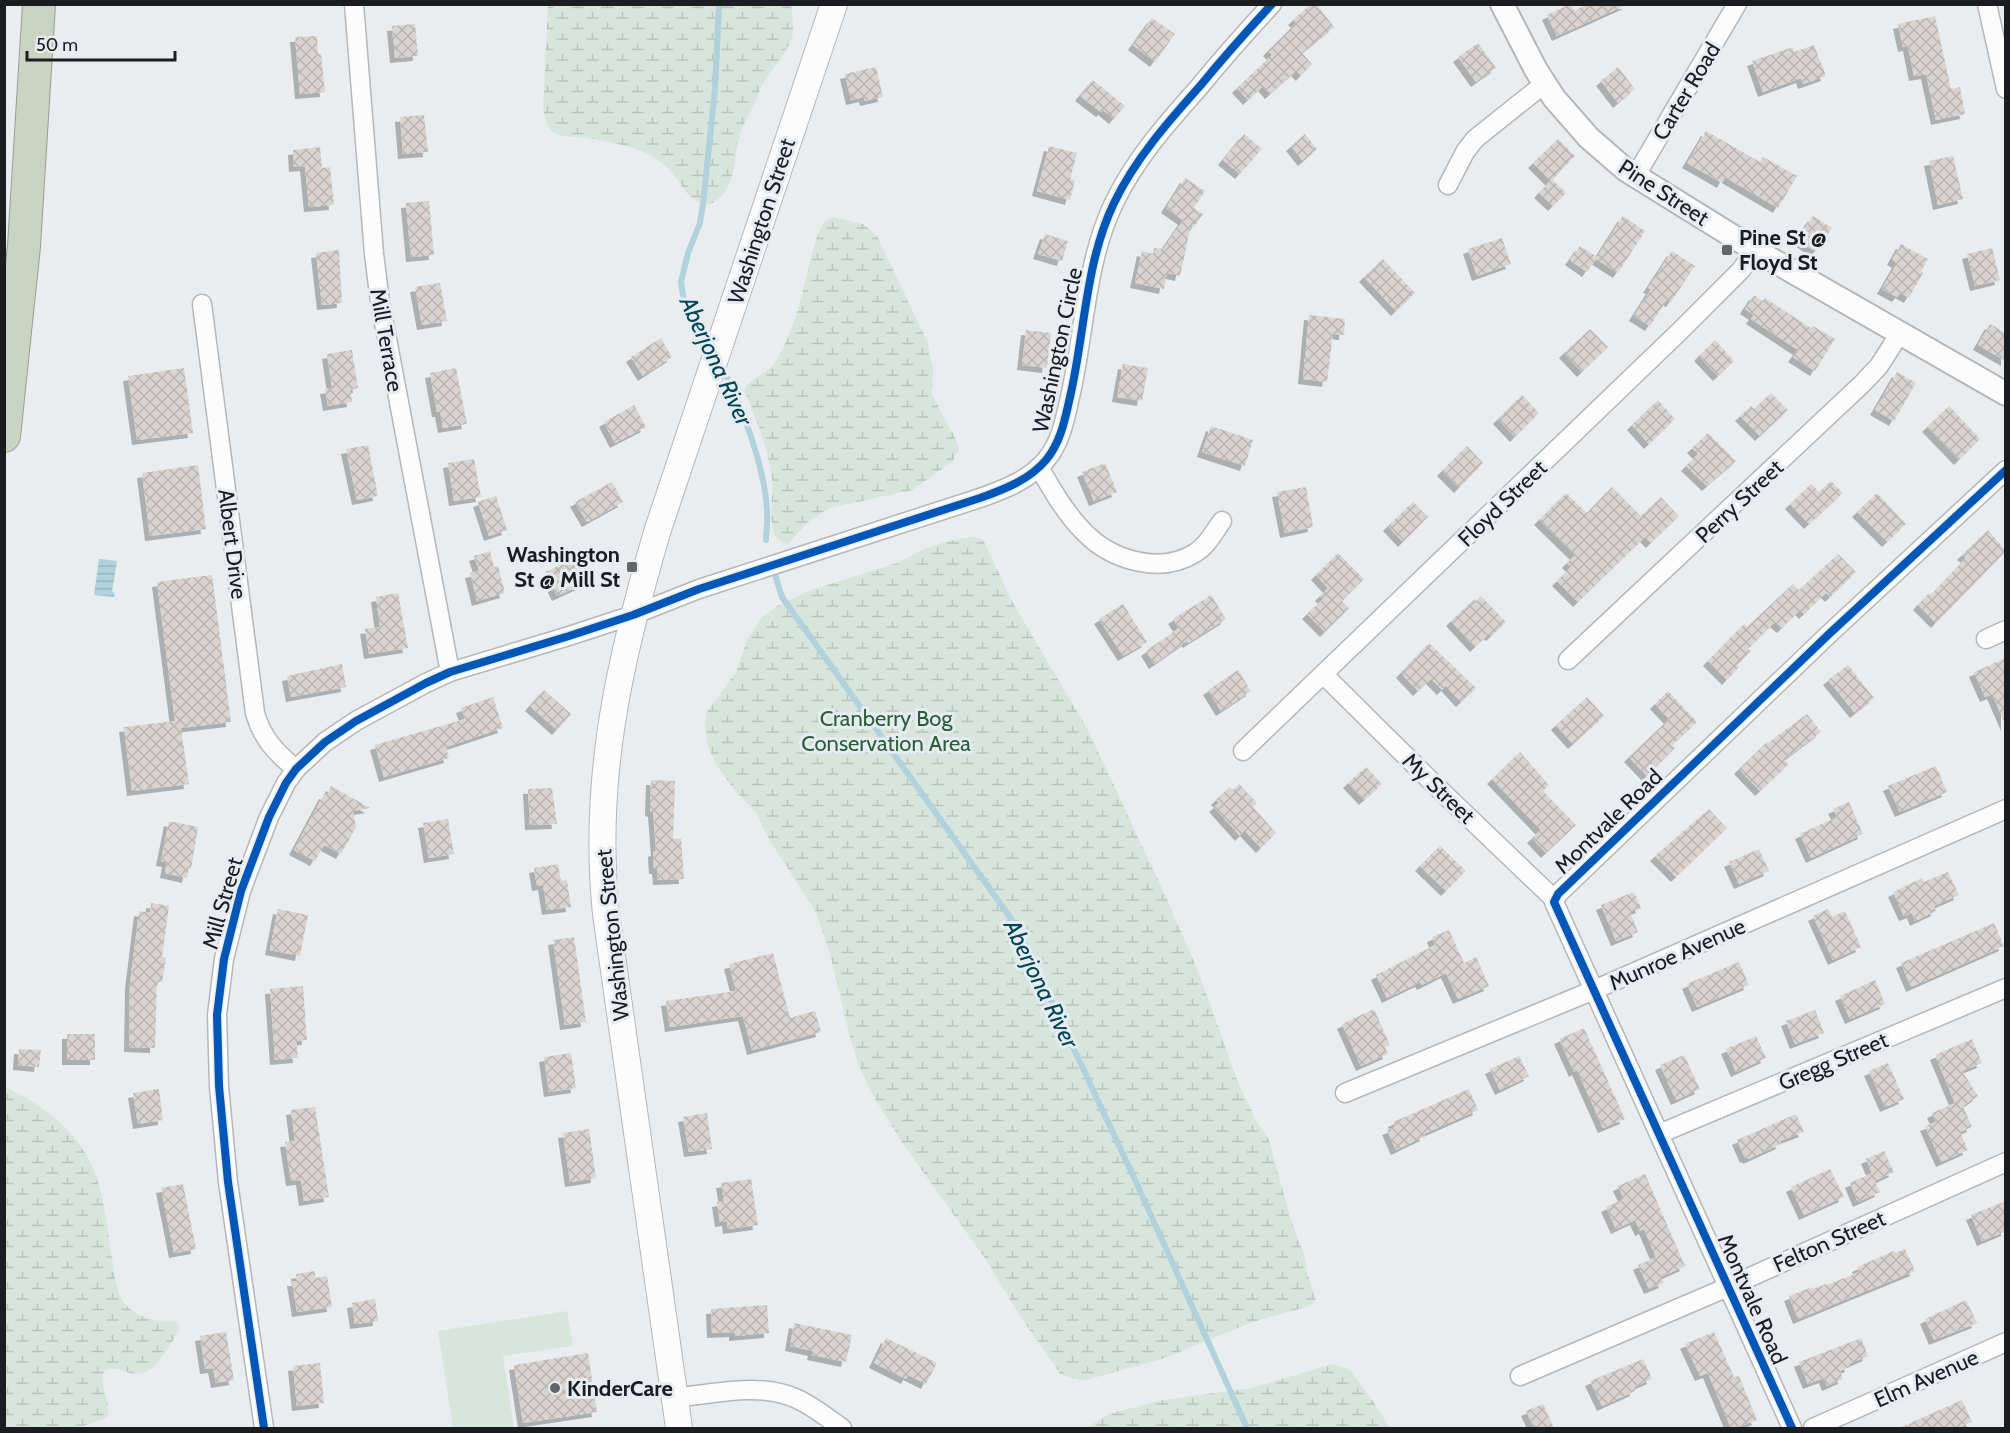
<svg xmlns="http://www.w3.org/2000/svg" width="2010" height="1433" viewBox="0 0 2010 1433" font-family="Cabin,sans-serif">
<defs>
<pattern id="wetland-marsh" width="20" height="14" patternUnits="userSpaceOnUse" patternTransform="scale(1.5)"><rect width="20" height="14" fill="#d8e5dd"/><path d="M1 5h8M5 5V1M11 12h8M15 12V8" fill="none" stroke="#b9c4bd"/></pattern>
<pattern id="water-rules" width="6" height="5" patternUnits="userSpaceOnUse" patternTransform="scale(1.5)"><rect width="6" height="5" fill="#b1d2dc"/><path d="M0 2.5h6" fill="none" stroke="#98b4bc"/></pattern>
<pattern id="building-cross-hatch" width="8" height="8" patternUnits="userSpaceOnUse" patternTransform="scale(1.5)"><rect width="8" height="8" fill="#d9d4d0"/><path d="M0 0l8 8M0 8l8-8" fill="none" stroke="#bab5b2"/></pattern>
<filter id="shadow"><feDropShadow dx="-5" dy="5" stdDeviation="0" flood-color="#0004"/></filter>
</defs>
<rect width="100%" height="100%" fill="#eaedf0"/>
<path fill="#d8e5dd" d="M567,1311L573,1346L503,1356L514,1428H453L438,1331Z"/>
<g fill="url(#wetland-marsh)">
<path d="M548,5H791C792,15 795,26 792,37C787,53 772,69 763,84C759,90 758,98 754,105C749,115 744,123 740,134C733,159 737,194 708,205C682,199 682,179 664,165C657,159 645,152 636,149C620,144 602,140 585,138C558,135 548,140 543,108Z"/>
<path d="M834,217L863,224L877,236L928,343L933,370L932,395L955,437L959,449L952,462L912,490L830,508L809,521L787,545C781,541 776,540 774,533C768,516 774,496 772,478C768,447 756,418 744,390C751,377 767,375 775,362C801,321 803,279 818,234L824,222Z"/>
<path d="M970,537L979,538L984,542L1013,603L1088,730L1166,897L1200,976L1239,1085L1257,1122L1269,1140L1291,1220L1304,1254L1309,1280L1316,1298L1312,1305L1250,1323L1165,1358L1090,1379L1081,1380L1061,1375L1022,1319L984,1257L903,1144L872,1094L859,1066L850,1037L830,954L816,912L770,841L755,811L734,789L717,766L708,747L705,728L706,713L736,672L747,640L760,619L777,606L811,590L897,563L924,549L948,541Z"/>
<path d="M4,1086C39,1104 71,1124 89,1160C103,1186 107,1224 111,1253C114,1268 115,1284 121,1298C130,1316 158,1324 177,1321L180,1327L179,1331C167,1348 153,1383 127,1372C120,1369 111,1367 104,1371C98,1387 113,1403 107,1418L77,1428H5Z"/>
<path d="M1333,1364L1349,1369L1372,1400L1390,1428H1087L1108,1414L1163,1400L1251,1388Z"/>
</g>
<path fill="url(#water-rules)" d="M99,559L117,561L112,592L115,593L114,597L94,595Z"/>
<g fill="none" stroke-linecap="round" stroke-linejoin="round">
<g stroke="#b1d2dc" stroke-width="6">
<path d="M711,346L684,302L681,282L688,253L700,223L703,204L715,89L719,4"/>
<path d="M721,366C741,402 766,471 767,512C768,521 766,531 766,540"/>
<path d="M775,575L782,597L1017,927L1135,1180L1247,1428"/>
</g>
</g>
<g fill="url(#building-cross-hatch)" filter="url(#shadow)">
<path d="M1311,4H1316L1334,27L1302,53L1312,64L1301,76L1296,71L1270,94L1263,86L1248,100L1237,88L1272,55L1268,51L1296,23L1293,20Z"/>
<path d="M1570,4L1574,11L1587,4H1628L1557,36L1547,15Z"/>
<path d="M1935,16L1951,89L1960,87L1965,114L1936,120L1926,74L1914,76L1908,46L1903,47L1898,24Z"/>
<path d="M1152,18L1175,34L1155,62L1133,45Z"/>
<path d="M415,24L418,56L395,58L392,26Z"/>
<path d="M317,36L318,54H321L325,92L300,94L295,37Z"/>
<path d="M1478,43L1496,68L1476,82L1458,57Z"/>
<path d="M1814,45L1826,76L1803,84L1801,78L1763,92L1752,61L1793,47L1794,52Z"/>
<path d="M876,67L883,97L865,101L864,97L851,100L845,74Z"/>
<path d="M1618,67L1635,89L1618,103L1601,81Z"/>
<path d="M1093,80L1125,106L1114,119L1103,110L1101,112L1080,96Z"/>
<path d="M424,115L428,152L403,154L400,117Z"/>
<path d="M1706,131L1760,162L1763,157L1797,176L1778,208L1725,177L1722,183L1687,163Z"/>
<path d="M1244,134L1262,149L1240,174L1223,160Z"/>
<path d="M1305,134L1317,149L1303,161L1291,146Z"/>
<path d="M1558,139L1575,156L1551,181L1533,163Z"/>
<path d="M1049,146L1077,153L1070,179L1075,180L1070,200L1037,191Z"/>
<path d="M320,147L322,168L330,167L334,205L309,207L305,166L294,167L293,150Z"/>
<path d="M1953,156L1963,199L1938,205L1929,161Z"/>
<path d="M1185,178L1205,191L1195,206L1194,208L1203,214L1194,227L1191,225L1180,276L1167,273L1164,289L1135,283L1142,251L1153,254L1154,248L1163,249L1183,220L1166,208Z"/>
<path d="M1552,179L1566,193L1553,206L1539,193Z"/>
<path d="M429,201L434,255L411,257L406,203Z"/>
<path d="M1623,216L1645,231L1618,273L1596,259L1587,272L1570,260L1580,246L1597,257Z"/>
<path d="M1813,216L1832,228L1816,252L1797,239Z"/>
<path d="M1045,234L1068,241L1062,261L1038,254Z"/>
<path d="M1502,238L1511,264L1477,276L1468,249Z"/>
<path d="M1901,244L1928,259L1921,271L1923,273L1909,298L1900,293L1897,297L1882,289L1897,263L1892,260Z"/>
<path d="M1992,248L2000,280L1975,286L1967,254Z"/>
<path d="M339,250L342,303L322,305L316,253Z"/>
<path d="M1672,251L1695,266L1671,302L1667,300L1650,326L1634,316L1651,289L1648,288Z"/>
<path d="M1383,259L1415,293L1396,311L1364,277Z"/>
<path d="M440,283L447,321L422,325L415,287Z"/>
<path d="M1754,295L1763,301L1765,298L1811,328L1813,326L1835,339L1815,371L1793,357L1798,350L1751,319L1754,315L1745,309Z"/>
<path d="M1309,315L1345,319L1344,335L1333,334L1327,382L1303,379Z"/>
<path d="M1990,324L2006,333V361L1978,345Z"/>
<path d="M1590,329L1608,347L1582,372L1564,353Z"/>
<path d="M1026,330L1051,333L1047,368L1022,365Z"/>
<path d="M661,338L672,357L643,376L631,357Z"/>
<path d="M1715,340L1734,361L1718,376L1699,356Z"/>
<path d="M352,350L358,388L350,390L352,402L328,406L325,389L332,388L327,354Z"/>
<path d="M1123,364L1148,368L1142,401L1117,397Z"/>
<path d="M184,368L193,433L137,440L128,376Z"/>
<path d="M456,368L467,424L443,428L440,412H437L430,373Z"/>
<path d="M1897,372L1916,383L1894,421L1875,410Z"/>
<path d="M1771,393L1788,410L1760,436L1740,416L1751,406L1754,409Z"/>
<path d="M1522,395L1539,413L1515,437L1498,419Z"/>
<path d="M1658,400L1675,419L1649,444L1632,425Z"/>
<path d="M634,405L646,427L615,443L604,422Z"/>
<path d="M1949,406L1980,439L1959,460L1927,427Z"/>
<path d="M1211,426L1253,440L1245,466L1202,452Z"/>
<path d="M1708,433L1736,461L1707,486L1686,466L1698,454L1692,448Z"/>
<path d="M368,445L378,496L357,500L346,449Z"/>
<path d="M1467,446L1483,463L1459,488L1442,471Z"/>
<path d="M474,459L481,497L454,501L448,463Z"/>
<path d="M1105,463L1117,492L1094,501L1082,472Z"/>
<path d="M198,465L206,529L150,536L142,473Z"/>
<path d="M1831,481L1843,493L1809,524L1790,504L1811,484L1819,492Z"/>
<path d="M612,482L623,502L587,522L575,502Z"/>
<path d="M1306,487L1313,527L1285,533L1277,492Z"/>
<path d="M1612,487L1641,516L1661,497L1679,516L1651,543L1645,537L1578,602L1557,581L1571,567L1567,563L1575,555L1539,520L1566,493L1587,513Z"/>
<path d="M1877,493L1906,524L1887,542L1857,512Z"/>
<path d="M496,496L507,530L489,536L478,502Z"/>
<path d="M1413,502L1428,517L1403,542L1388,526Z"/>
<path d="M1988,530L2006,551L1936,623L1918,605L1929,593L1931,595L1966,558L1962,555Z"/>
<path d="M490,551L494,567L498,566L505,593L477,601L470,573L479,571L474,556Z"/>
<path d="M1338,553L1364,579L1342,601L1349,608L1325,632L1307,614L1323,599L1320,596L1328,588L1316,575Z"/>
<path d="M1838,554L1856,572L1830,597L1826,593L1804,614L1800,610L1782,628L1775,622L1748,649L1751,651L1737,665L1739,667L1727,680L1708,661L1744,624L1747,627L1793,584L1799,590Z"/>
<path d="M583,555L594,579L557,596L545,572Z"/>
<path d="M212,575L231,722L181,728L189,784L132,791L124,727L175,721L157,582Z"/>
<path d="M398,593L408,648L369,654L365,629L380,627L376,597Z"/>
<path d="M1211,595L1226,619L1188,643L1187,641L1154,664L1146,651L1179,628L1173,619Z"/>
<path d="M1481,596L1506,622L1491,636L1489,634L1475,647L1451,621L1474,599L1476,601Z"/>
<path d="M1123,604L1147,642L1123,656L1099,619Z"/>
<path d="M1429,643L1476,688L1461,702L1446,686L1442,690L1431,679L1418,691L1401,673Z"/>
<path d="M2006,658V726L1992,694L1985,697L1974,672Z"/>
<path d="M342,664L346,687L291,697L287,676Z"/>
<path d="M1848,665L1874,698L1855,713L1828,680Z"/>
<path d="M1238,670L1251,691L1221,711L1208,690Z"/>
<path d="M544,690L571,714L557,730L530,706Z"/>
<path d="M1668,691L1697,722L1672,745L1675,748L1647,776L1629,757L1669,719L1655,704Z"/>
<path d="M493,697L503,728L446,747L449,758L384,777L375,745L465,719L461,708Z"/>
<path d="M1587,697L1604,716L1573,744L1556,725Z"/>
<path d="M1807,714L1821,732L1784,760L1789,764L1760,791L1739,769L1767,742L1768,743Z"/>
<path d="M1520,752L1549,785L1543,791L1576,825L1546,853L1532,838L1541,830L1492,779Z"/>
<path d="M1936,766L1947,792L1900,812L1888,786Z"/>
<path d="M1366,767L1382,784L1364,800L1348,783Z"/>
<path d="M651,780L675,781L673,839L681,838L684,879L658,880L657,869H654L653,852L656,851L653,812L650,811Z"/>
<path d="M1239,784L1257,803L1253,807L1276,833L1261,848L1245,831L1240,836L1214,807L1219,803L1216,800L1230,787L1233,790Z"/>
<path d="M331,786L370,808L353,811L356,827L341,854L324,845L315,861L294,850L324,794L327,795Z"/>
<path d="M552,788L557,824L530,825L528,789Z"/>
<path d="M1849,802L1863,834L1811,858L1800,834L1837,817L1833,809Z"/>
<path d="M1709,809L1727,828L1676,877L1655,856Z"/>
<path d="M448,819L454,854L429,858L423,823Z"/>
<path d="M169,821L198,827L191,869L189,868L187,878L165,873L167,862L161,861Z"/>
<path d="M1440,846L1466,871L1446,891L1420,866Z"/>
<path d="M1759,849L1769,871L1739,884L1729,862Z"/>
<path d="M558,864L561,881L567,880L571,907L547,910L543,885L537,886L534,868Z"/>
<path d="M1948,872L1959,895L1934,906L1936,911L1915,921L1912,913L1904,916L1893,892L1922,878L1924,882Z"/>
<path d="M1634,892L1641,908L1630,912L1638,932L1616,941L1601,905Z"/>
<path d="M151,903L169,906L162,957L166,958L162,982H157L155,1048L129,1047L130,984L139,911L150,913Z"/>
<path d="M278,909L308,915L300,956L270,950Z"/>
<path d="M1828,909L1832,917L1845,911L1861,947L1833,960L1813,916Z"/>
<path d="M1994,923L2004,946L1911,987L1901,963Z"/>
<path d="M1449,930L1464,963L1476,957L1489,986L1458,999L1446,973L1422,985L1420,982L1387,998L1376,975L1435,945L1432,937Z"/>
<path d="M574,937L586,1022L565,1025L553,940Z"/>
<path d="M773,953L790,1018L815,1011L821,1032L752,1050L743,1016L670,1027L666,1001L736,991L729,964Z"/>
<path d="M1739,962L1749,985L1697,1007L1687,984Z"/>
<path d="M1875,980L1885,1004L1850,1019L1840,996Z"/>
<path d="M303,986L307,1040L296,1041L298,1058L275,1060L270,989Z"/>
<path d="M1374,1009L1390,1045L1385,1047L1388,1054L1361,1066L1342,1024Z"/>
<path d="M1815,1010L1824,1033L1795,1044L1786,1021Z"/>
<path d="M1584,1028L1625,1119L1603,1128L1577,1070L1574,1072L1559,1039Z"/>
<rect x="67" y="1034" width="28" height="26"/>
<path d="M1756,1036L1766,1058L1736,1072L1726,1049Z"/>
<path d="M1972,1039L1982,1063L1962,1071L1978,1096L1963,1106L1972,1127L1960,1132L1968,1150L1941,1162L1925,1126L1936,1122L1932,1113L1955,1103L1935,1055Z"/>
<path d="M19,1049L41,1050L39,1067L18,1065Z"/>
<path d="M571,1053L576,1088L549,1092L544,1057Z"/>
<path d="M1684,1055L1700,1089L1676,1100L1660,1065Z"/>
<path d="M1519,1056L1529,1076L1500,1090L1490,1069Z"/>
<path d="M1888,1063L1904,1099L1885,1107L1869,1071Z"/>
<path d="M159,1089L163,1120L138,1124L133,1093Z"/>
<path d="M1469,1089L1478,1110L1424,1134L1425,1136L1396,1150L1387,1130L1395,1127L1393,1122Z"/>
<path d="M315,1107L329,1197L304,1201L301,1180L291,1181L285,1142L295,1141L291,1110Z"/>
<path d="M707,1113L712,1149L689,1152L683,1117Z"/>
<path d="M1796,1114L1804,1132L1780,1141L1781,1144L1748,1159L1747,1157L1745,1158L1737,1140Z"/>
<path d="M589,1129L596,1178L570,1182L563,1133Z"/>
<path d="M1884,1151L1894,1172L1875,1181L1880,1192L1858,1202L1850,1183L1872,1173L1866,1159Z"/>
<path d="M1830,1169L1844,1197L1804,1215L1791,1187Z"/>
<path d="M1645,1174L1685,1266L1661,1277L1664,1283L1649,1289L1638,1265L1656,1257L1644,1229L1640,1231L1635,1220L1616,1229L1606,1207L1624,1199L1618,1186Z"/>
<path d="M751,1179L758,1225L728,1229L727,1221L720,1222L717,1202L724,1201L721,1183Z"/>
<path d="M183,1184L196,1249L174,1253L161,1188Z"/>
<path d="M2006,1201V1231L1982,1241L1971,1215Z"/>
<path d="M1905,1249L1915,1271L1798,1319L1789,1296L1812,1287L1813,1289L1826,1284L1827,1285L1859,1272L1857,1267L1894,1251L1895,1253Z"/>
<path d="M315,1271V1278L327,1276L332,1307L297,1312L292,1281H297L296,1274Z"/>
<path d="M375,1299L378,1321L355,1324L352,1303Z"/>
<path d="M1966,1300L1977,1323L1934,1340L1925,1319Z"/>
<path d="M767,1305L769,1333L734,1336V1332L712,1333L711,1309Z"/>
<path d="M794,1323L852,1335L846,1362L812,1355L813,1351L790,1346Z"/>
<path d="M226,1332L234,1380L216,1383L213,1368L205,1369L200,1336Z"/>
<path d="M1714,1332L1734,1377L1739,1376L1757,1420L1736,1428H1731L1708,1373L1700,1376L1685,1344Z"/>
<path d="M886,1338L937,1363L926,1384L908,1375L906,1379L874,1363Z"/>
<path d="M1861,1338L1868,1356L1849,1364L1850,1367L1840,1371L1843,1379L1827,1386L1824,1378L1808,1384L1799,1362Z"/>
<path d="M588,1353L597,1412L523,1423L514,1365Z"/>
<path d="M1643,1359L1652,1379L1634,1387L1635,1391L1602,1406L1590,1381Z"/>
<path d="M320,1363L324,1403L297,1406L293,1366Z"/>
<path d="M1962,1400L1972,1422L1958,1428H1899Z"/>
<path d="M1543,1404L1554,1428H1534L1526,1411Z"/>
</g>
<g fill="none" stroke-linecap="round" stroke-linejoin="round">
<g stroke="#b5b7b9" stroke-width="21">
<g id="minor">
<path d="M354,4L374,254L380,302L450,672"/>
<path d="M1987,4L2006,89"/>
<path d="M1635,177L1737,4"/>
<path d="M1448,185L1465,152L1475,139L1544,84"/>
<path d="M202,304L255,713C262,738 276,753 296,769"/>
<path d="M1039,467C1052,490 1066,514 1084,532C1111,560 1160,575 1195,553C1207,546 1214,532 1222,521"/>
<path d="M1986,639L2006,630"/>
<path d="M1568,660L1862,384L1879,366L1900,333"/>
<path d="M1324,675L1437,787L1554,899"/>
<path d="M1243,751L1680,331L1741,270L1755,250"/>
<path d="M1345,1093L1594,990L2006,809"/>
<path d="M1659,1134L2006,988"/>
<path d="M1520,1376L1728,1287L2006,1162"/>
<path d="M674,1398C713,1394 758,1382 795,1398C812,1405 827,1418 842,1428"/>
<path d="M264,1428L228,1182L219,1086L217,1015L224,959L241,891L269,817L286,783L296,769L325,742L356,721L426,683L450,672L569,636L633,615L699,589L980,498C1005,489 1029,480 1046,460C1061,442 1065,419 1070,397C1085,333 1085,263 1114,203C1135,159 1168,122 1200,86C1223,58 1247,31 1272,4"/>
<path d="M1792,1428L1554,902L1558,894L1829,634L2006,470"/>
<path d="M1813,1428L2006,1342"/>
</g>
</g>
<g stroke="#b5b7b9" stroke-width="26">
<path id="tertiary" d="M1502,4L1536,70L1554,98L1589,138L1626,170L1755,250L2006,394"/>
</g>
<g stroke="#b5b7b9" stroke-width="28">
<path id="secondary" d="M679,1428L606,914C592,778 620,658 658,529L834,4"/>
</g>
<g stroke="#969f91" stroke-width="34">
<path id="motorway" d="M4,436L24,246L39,4"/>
</g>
<use href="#minor" stroke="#fcfcfd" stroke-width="18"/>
<use href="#tertiary" stroke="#fcfcfd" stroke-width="22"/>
<use href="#secondary" stroke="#fcfcfd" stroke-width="26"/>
<use href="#motorway" stroke="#cbd3c3" stroke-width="32"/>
<g stroke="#e7ecf3" stroke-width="11">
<g id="cycleway">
<path d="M264,1428L228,1182L219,1086L217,1015L224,959L241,891L269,817L286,783L296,769L325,742L356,721L426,683L450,672L569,636L633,615L699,589L980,498C1005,489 1029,480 1046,460C1061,442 1065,419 1070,397C1085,333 1085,263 1114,203C1135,159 1168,122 1200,86C1223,58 1247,31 1272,4"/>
<path d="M1792,1428L1554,902L1558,894L1829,634L2006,470"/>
</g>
</g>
<use href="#cycleway" stroke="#0057b8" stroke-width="8"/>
</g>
<g fill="#636568" stroke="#e7ecf3" stroke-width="2">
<rect x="1721" y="244" width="12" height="12" rx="3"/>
<rect x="626" y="561" width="12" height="12" rx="3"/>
<circle cx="555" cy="1388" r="6"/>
</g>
<g text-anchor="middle" stroke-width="6" stroke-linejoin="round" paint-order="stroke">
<g font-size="22" fill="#1b1c1f" stroke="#e7ecf3">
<text transform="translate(1686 91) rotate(-59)" y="8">Carter Road</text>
<text transform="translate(1664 192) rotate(33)" y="8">Pine Street</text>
<text transform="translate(761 221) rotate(-72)" y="8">Washington Street</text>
<text transform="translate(387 340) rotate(80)" y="8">Mill Terrace</text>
<text transform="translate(1057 350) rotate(-78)" y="8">Washington Circle</text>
<text transform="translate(1739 501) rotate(-43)" y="8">Perry Street</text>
<text transform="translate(1502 503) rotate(-44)" y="8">Floyd Street</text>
<text transform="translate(233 544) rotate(83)" y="8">Albert Drive</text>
<text transform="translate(1439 788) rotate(44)" y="8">My Street</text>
<text transform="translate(1608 821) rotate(-44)" y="8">Montvale Road</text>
<text transform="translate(222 903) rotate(-74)" y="8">Mill Street</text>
<text transform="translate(612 935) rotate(-96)" y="8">Washington Street</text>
<text transform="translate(1677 954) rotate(-24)" y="8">Munroe Avenue</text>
<text transform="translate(1833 1061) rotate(-23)" y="8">Gregg Street</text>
<text transform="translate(1829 1241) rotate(-24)" y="8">Felton Street</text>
<text transform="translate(1753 1299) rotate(66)" y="8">Montvale Road</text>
<text transform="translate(1926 1378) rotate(-24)" y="8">Elm Avenue</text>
</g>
<g font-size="22" font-weight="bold" fill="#1b1c1f" stroke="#e7ecf3" text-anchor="start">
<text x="1739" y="245">Pine St @<tspan x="1739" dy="25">Floyd St</tspan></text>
<text x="620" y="562" text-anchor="end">Washington<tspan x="620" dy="25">St @ Mill St</tspan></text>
<text x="567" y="1396">KinderCare</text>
</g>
<g font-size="22" fill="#2b5e39" stroke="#e7ecf3">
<text x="886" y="726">Cranberry Bog<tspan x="886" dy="25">Conservation Area</tspan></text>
</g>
<g font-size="24" font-style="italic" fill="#004554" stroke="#e7ecf3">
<text transform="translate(716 361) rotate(65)" y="8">Aberjona River</text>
<text transform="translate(1041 984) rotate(64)" y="8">Aberjona River</text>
</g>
</g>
<rect width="2010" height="1433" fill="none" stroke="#1b1c1f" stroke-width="12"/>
<path d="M27 51v9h148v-9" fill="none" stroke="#1b1c1f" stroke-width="3"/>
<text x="36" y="51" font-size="18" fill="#1b1c1f" stroke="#e7ecf3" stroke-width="4.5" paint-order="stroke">50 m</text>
</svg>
